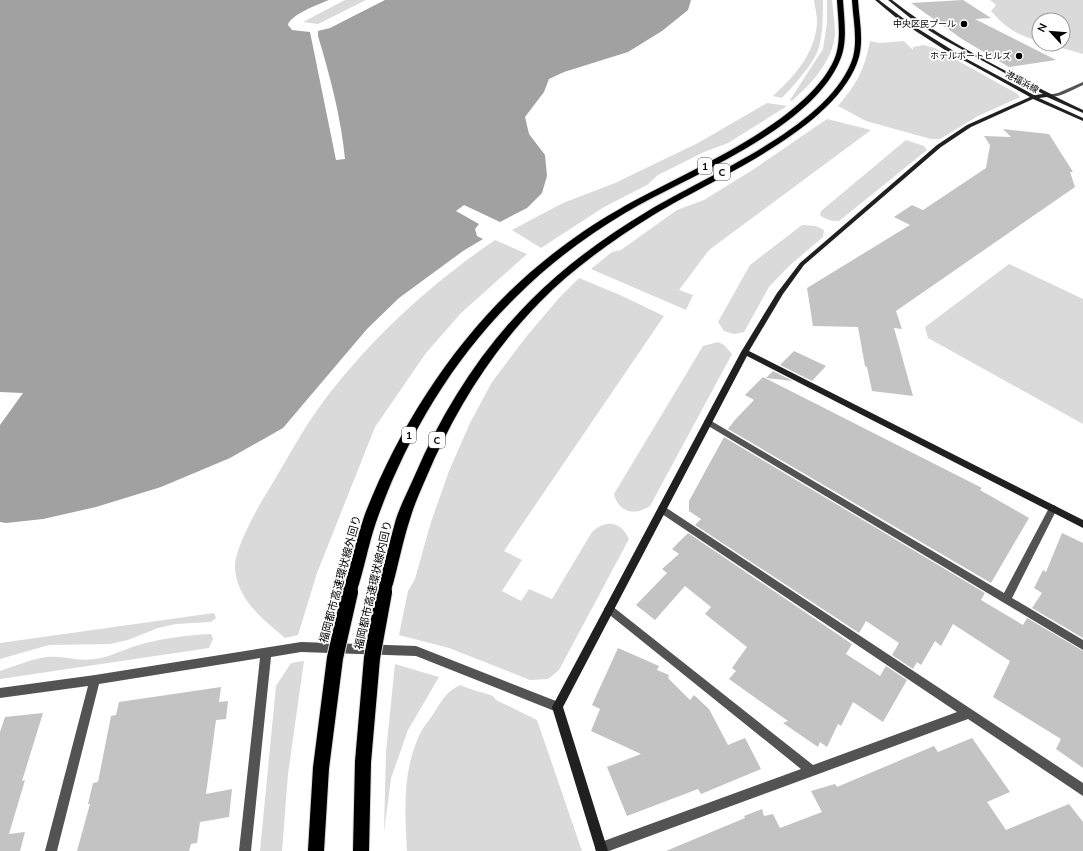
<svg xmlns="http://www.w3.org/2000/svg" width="1083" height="851" viewBox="0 0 1083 851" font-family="'Nunito Sans','Noto Sans JP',sans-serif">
<rect width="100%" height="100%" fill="#fff"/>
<g fill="#dadada">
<path d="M345,0H366L318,24L303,22Z"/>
<path d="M814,0H823C823,16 823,32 819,47C814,64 794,85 782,98L773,96C794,77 816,52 817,22C817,15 815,7 814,0Z"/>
<path d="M827,0H832C833,11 835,23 835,34C833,61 811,84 792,101L790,100L823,49L827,23Z"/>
<path d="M990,0H1083V54L1048,44H1063V20H1039V42C1015,33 1008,30 991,11L996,5Z"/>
<path d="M870,41L880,43L904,41L913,50V47L924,45L935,48L1016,93L1020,97L978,116L940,139H931L866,121L838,106C856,85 865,69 870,41Z"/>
<path d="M767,103L787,106L728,143L704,152L658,175L647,185L604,207L541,248L512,230L563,203L615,183L698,143Z"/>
<path d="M827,119L871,130L709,250L679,290L693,295L686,310L591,269L612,252L621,250L677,210L704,200L754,169Z"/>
<path d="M906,140L924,146L927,150L839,221C833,221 825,220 820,215L821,211Z"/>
<path d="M802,225L816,226L824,230L823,237L789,266L769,287L744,332L734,334L724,331L718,322L750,265Z"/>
<path d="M495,240L527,254L461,313L426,353L375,427L317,573L298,635L285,638C263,619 238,601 235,569C233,550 260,503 271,486C287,459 302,431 320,406C369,340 428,286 495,240Z"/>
<path d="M1009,264L1083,299V424L928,338L925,327Z"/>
<path d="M579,278L620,295L664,316L504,551L522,560L502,591L521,601L529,589L552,599L592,532C606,519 621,521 629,539L559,670L548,679L530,680L449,648L399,635L408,591L415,579L431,522L449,471L470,423L492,382L526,337L559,298Z"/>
<path d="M718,342L724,345L732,354L650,506C635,516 619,513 614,494L703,346Z"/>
<path d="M214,613L216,618L211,622L176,624L158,628L128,640L110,644L49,645L0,659V643Z"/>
<path d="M211,634L213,639L209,648L0,679V671C15,666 31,659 47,657C63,655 79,662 95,659C111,657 126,648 142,644C164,638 188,635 211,634Z"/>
<path d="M304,661L288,774L282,851H260L276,686L291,663Z"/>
<path d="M395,664L439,677L408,730L391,778L384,832L386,752Z"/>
<path d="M460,685C471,690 482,692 493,696L496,700L537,720L582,851H407C405,812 402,773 419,736C422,728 429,721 434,713C441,701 447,691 460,685Z"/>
</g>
<path fill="#a1a1a1" d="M0,0H329C319,4 290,15 288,25L292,30L310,32L336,160L345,159C341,117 330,76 318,36V31L330,28L385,0H691L688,10L662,31L628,52L564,72L549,79L544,92L525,117L529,134L545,155L547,176L542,193L527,208L500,222L464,205L456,211L479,224L475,229L477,236L483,239L463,251L399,298L367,329L283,428L230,458L161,487L96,507L43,519L6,523L0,522V425L23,393L0,392Z"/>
<g fill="#c3c3c3">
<path d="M963,0L991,18L975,19L1056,60L1009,67L962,39L911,3Z"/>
<path d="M1003,129L1049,134L1073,172H1070L1075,187L896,311L902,329L894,328L913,396L872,391L867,367L865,366L858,327L813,326L807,288L910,225L894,217L912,205L923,210L986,168L990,145L984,136L1011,137Z"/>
<path d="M794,351L826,366L812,381L780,365Z"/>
<path d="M773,371L793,381L766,378Z"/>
<path d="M763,377L982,488L980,490L1029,518L991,583L728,429L734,421L754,400L745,395Z"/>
<path d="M724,437L985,593L981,600L1023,625L1027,618L1083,651V768L1056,749L1061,739L993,697L1010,661L953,624L941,646L935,641L921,665L917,662L913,669L892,655L899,643L866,621L859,633L695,525L701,519L689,511V501Z"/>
<path d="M688,533L852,644L846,654L880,676L886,666L907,680L883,722L853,702L841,726L838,724L827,747L820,742L818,747L783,723L788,721L729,679L736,671L732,668L747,647L705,614L711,607L685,586L655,620L636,605L667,573L662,569L679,554L672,549Z"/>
<path d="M1062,533L1083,543V638L1032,608L1042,593L1034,588L1043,570L1046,572Z"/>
<path d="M618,648L659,666L657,670L669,675L668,678L690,700L694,695L709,709L728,745L745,738L761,769L701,794L698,789L627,816L607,767L641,754L591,731L600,709L592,705Z"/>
<path d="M221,687L219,702L228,701L226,719L216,720L206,794L232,789L229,817L200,822L197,843L191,844L189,851H77L90,804H88L93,783L98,782L111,716L116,715L119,702Z"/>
<path d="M43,713L22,781L25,780L9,834L25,832L20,851H0V732L5,717Z"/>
<path d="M972,738L1010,792L987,802L1006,830L1069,804L1083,822V851H666L745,818L744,816L762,809L764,816L773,814L780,828L822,812L811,791L835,784L837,787L934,746L938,752Z"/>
</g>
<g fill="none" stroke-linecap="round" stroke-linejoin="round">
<g stroke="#dbdbdb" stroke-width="2">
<g id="highway">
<path d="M837,0H843C844,19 848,42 840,60C811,130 688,176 625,213C586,236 549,264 517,296C455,356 408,434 379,514C370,537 366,561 359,584L357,588L352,590L347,588L345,584C352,561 357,537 365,514C397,432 446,354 509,292C541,261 579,232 618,210C679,174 804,126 834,60C842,42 838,19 837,0Z"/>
<path d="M852,0H858C859,20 865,43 857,63C831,131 714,178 655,214C613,240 573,268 539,303C489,354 453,414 426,478C420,492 414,505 410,519C403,540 399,562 393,584L391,588L386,590L381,588L379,584C385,562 390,540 396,519C401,504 409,489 415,475C443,410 481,350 531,300C566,265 606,236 648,211C707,175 824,129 851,63C859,44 853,20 852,0Z"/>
</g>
</g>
<g fill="#535353" fill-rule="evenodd">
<path d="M1083,82V85C1073,89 1058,100 1048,95L1058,93Z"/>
<path d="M708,419L1004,593L1050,506L1053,505L1056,506L1057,509L1012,598L1083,640V650L705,424L704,422L705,420Z"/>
<path d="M662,505L1083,783V796L968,719L609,851H596L595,848L597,844L601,842L801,769L606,612L604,609L606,606L609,605L612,606L813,765L957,712L659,512L658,509L659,506Z"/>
<path d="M301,642L416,646L561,703L562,707L561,711L557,712L416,656L301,652L271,657L251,851H239L260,658L99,684L57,851H45L88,686L0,698V688L95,675Z"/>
</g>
<path fill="#202020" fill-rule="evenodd" d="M875,0H879L912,25L965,58L1034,95L1043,94L941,38L914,21L888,0H892C941,39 996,66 1051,94C1060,99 1072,105 1083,110V113L1047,97L1039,98L1083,118V121L1033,99L971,127L941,147L804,265L783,294L749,351L1083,520V528L747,356L563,707L608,851H596L552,707L741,352L777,293L800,263L937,145L967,125L1030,97L945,50L900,21Z"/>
<use href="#highway" fill="#000" fill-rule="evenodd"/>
<g stroke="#dbdbdb" stroke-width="15" stroke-linecap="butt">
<g id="highway-bridge-far1">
<path d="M350,593L352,584"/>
<path d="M384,593L386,584"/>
</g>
</g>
<g stroke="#dbdbdb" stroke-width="18" stroke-linecap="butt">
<g id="highway-bridge">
<path d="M316,851L321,768L335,658L350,592"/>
<path d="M361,851L363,762L372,658L384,592"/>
</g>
</g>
<use href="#highway-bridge-far1" stroke="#000" stroke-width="13"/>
<use href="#highway-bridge" stroke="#000" stroke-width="16"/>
</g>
<g fill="#000" stroke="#fff" stroke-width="1.5">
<circle cx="964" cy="24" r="4"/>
<circle cx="1019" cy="56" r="4"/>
</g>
<g text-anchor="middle" stroke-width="3.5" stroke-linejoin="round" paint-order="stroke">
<g font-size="9" fill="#000" stroke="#fff" text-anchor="end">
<text x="956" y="27">中央区民プール</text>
<text x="1011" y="59">ホテルポートヒルズ</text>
</g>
<g font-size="9" fill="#000" stroke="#fff">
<text transform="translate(1022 82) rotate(29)" y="3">港福浜線</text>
</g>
<g fill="#fff" stroke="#4c4c4c" stroke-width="1">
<rect x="698" y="158" width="14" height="16" rx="3"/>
<rect x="714" y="164" width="16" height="16" rx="3"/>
<rect x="402" y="427" width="14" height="16" rx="3"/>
<rect x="429" y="432" width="16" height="16" rx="3"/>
</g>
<g font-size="10" font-weight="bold" fill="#000">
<text x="705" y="170">1</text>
<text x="722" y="176">C</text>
<text x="409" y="439">1</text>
<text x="437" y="444">C</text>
</g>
<g font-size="11" fill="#000" stroke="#fff">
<text transform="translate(340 579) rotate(-75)" y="4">福岡都市高速環状線外回り</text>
<text transform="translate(373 585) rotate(-77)" y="4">福岡都市高速環状線内回り</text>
</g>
</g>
<g transform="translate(1051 32) rotate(296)"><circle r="19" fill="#ffffff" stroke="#999999"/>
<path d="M0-3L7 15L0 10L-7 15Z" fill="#000000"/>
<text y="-6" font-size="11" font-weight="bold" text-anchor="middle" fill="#000000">N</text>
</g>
</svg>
